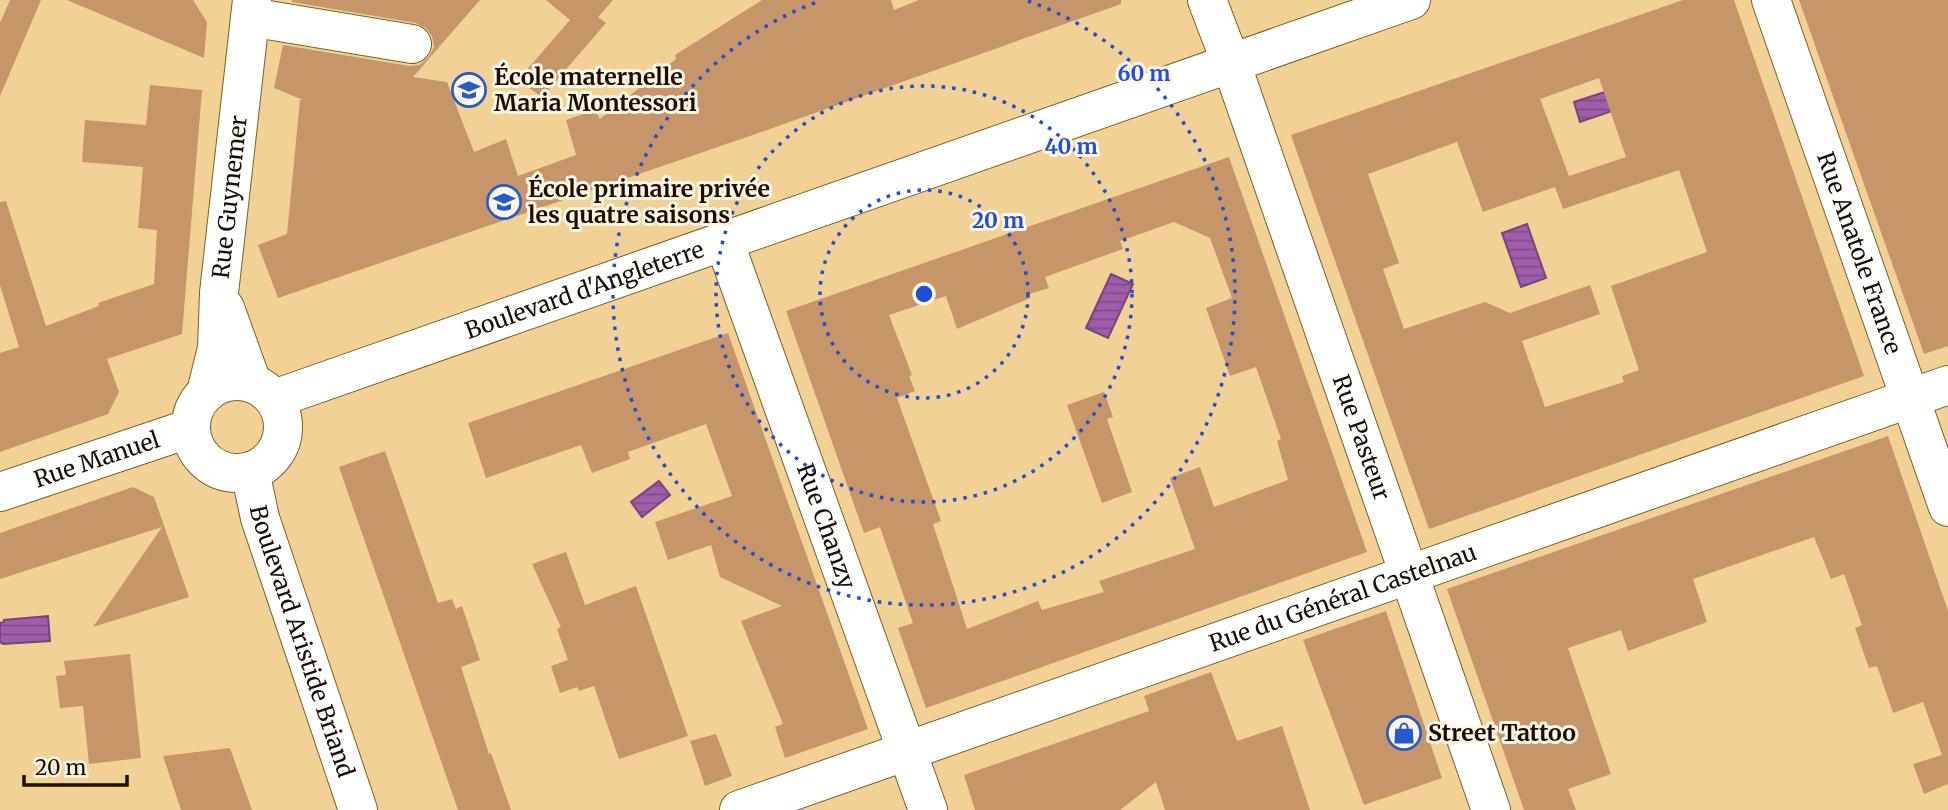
<svg xmlns="http://www.w3.org/2000/svg" width="1948" height="810" viewBox="0 0 1948 810" font-family="Merriweather,serif">
<defs>
<pattern id="water-rules" width="6" height="5" patternUnits="userSpaceOnUse" patternTransform="scale(1.75)"><rect width="6" height="5" fill="#a15dac"/><path d="M0 2.5h6" fill="none" stroke="#824b8a"/></pattern>
</defs>
<rect width="100%" height="100%" fill="#f1d196"/>
<g fill="url(#water-rules)" stroke="#784578" stroke-width="2">
<path d="M1611,90L1618,109L1580,122L1574,102Z"/>
<path d="M1527,224L1546,278L1521,287L1502,233Z"/>
<path d="M1111,274L1133,284L1108,338L1086,328Z"/>
<path d="M659,481L670,495L642,517L631,502Z"/>
<path d="M48,616L50,641L3,644L0,642V623L4,622V620Z"/>
</g>
<g fill="#c7956a" fill-rule="evenodd">
<path d="M10,0H41L0,96V23Z"/>
<path d="M67,0H193L207,22L204,58Z"/>
<path d="M292,0H480L413,77L447,82L474,152L506,139L518,176L576,155L566,120L595,110L600,119L676,59L675,55L762,0H891L894,10L919,0H1121V4L747,137L278,298L258,245L287,234L300,100H303L274,88L283,45L409,66L419,65L428,58L434,47L432,36L426,28L416,23L292,2Z"/>
<path d="M546,0H613L598,17L606,23L542,97L518,80L570,20Z"/>
<path d="M1683,0H1734L1864,376L1429,529L1291,135ZM1599,78L1626,157L1569,176L1540,99ZM1457,142L1483,212L1555,187L1563,209L1679,170L1707,252L1611,286L1639,370L1622,376L1624,382L1545,407L1522,341L1600,314L1590,285L1510,313L1485,302L1404,329L1383,269L1399,263L1368,174Z"/>
<path d="M1799,0H1948V346L1924,354Z"/>
<path d="M150,85L202,90L182,334L107,359L119,392L108,414L0,452V353L19,347L0,285V202L6,201L46,326L99,306L98,303L154,284L157,230L138,228L143,167L82,162L85,120L146,125Z"/>
<path d="M1229,157L1367,552L926,708L898,628L913,623L880,527L864,533L786,311ZM1174,222L1210,238L1232,298L1206,308L1230,376L1256,367L1281,439L1277,441L1288,480L1214,507L1200,467L1170,478L1195,549L1099,581L1104,592L1042,610L1038,601L967,629L933,524L941,521L897,398L915,391L909,376L912,375L889,315L946,296L957,329L1030,298L1029,294L1049,288L1045,277L1123,249L1120,241Z"/>
<path d="M728,333L868,729L785,758L775,727L783,724L741,621L782,606L720,577L711,545L668,560L655,522L732,496L706,424L628,452L630,459L592,473L581,445L486,478L468,423Z"/>
<path d="M1104,392L1113,417L1107,419L1132,492L1102,503L1067,405Z"/>
<path d="M1888,436L1948,611V784L1924,794L1913,764L1942,755L1923,702L1893,713L1877,666L1869,668L1855,628L1862,625L1844,574L1831,579L1814,537L1693,579L1707,622L1628,651L1621,630L1568,648L1611,774L1568,789L1576,810H1524L1447,589Z"/>
<path d="M385,451L438,603L452,599L456,609L462,606L480,660L461,667L489,754L491,753L511,810H458L339,467Z"/>
<path d="M133,487L154,497L189,597L93,627L162,527L0,579V533Z"/>
<path d="M566,552L585,605L636,586L688,736L619,759L594,686L579,691L577,687L560,693L551,666L568,660L557,629L561,627L532,564Z"/>
<path d="M1386,611L1442,778L1364,805L1303,640Z"/>
<path d="M130,654L141,758L89,764L83,706L60,708L56,676L66,675L64,661Z"/>
<path d="M1211,672L1237,741L1282,726L1310,810H1165L1156,782L1120,810H975L964,775L1149,711L1144,696Z"/>
<path d="M716,734L732,776L705,786L690,741Z"/>
<path d="M230,748L252,810H181L163,756Z"/>
</g>
<g fill="none" stroke-linecap="round" stroke-linejoin="round">
<g stroke="#7c5f25" stroke-width="40">
<g id="minor">
<path id="s1" d="M1207,0L1231,63L1491,810"/>
<path id="s2" d="M1771,0L1948,507"/>
<path d="M250,17L412,44"/>
<path id="s3" d="M724,241L928,810"/>
<path d="M225,308L252,383"/>
<path id="s4" d="M206,393L217,348L219,293L252,0"/>
<path id="s5" d="M739,810L1948,385"/>
</g>
</g>
<g stroke="#7c5f25" stroke-width="40">
<g id="tertiary">
<path id="s6" d="M0,492L191,428"/>
</g>
</g>
<g stroke="#7c5f25" stroke-width="40">
<g id="secondary">
<circle cx="237" cy="427" r="46"/>
<path id="s7" d="M274,399L1411,0"/>
<path id="s8" d="M250,471L260,518L358,810"/>
</g>
</g>
<use href="#minor" stroke="#fff" stroke-width="38"/>
<use href="#tertiary" stroke="#fff" stroke-width="38"/>
<use href="#secondary" stroke="#fff" stroke-width="38"/>
</g>
<g fill="none" stroke="#1d4ed8" stroke-width="3.5" stroke-dasharray="3.5 7">
<circle cx="924" cy="294" r="104"/>
<circle cx="924" cy="294" r="208"/>
<path d="M1028 1A311 311 0 1 1 820 1"/>
</g>
<defs>
<g id="school-ring" transform="scale(1.75)"><circle r="9.5" fill="#fff5e4" stroke="#235bc8" stroke-width="1.5"/><path d="M0-5L7-2L0 1L-7-2ZM-4 1L0 2.5L4 1V4Q0 6-4 4Z" fill="#235bc8"/></g>
<g id="shop-ring" transform="scale(1.75)"><circle r="9.5" fill="#fff5e4" stroke="#235bc8" stroke-width="1.5"/><path d="M-5-2.5h2.3a2.7 3.5 0 0 1 5.4 0H5L5.5 6h-11ZM-1.5-2.5h3a1.5 2.3 0 0 0-3 0Z" fill="#235bc8"/></g>
</defs>
<g fill-rule="evenodd">
<use href="#school-ring" x="469" y="90"/>
<use href="#school-ring" x="504" y="202"/>
<use href="#shop-ring" x="1404" y="733"/>
</g>
<g text-anchor="middle" stroke-width="6" stroke-linejoin="round" paint-order="stroke">
<g font-size="23" font-weight="bold" fill="#190e00" stroke="#fff5e4" text-anchor="start">
<text x="494" y="85">École maternelle<tspan x="494" dy="26">Maria Montessori</tspan></text>
<text x="528" y="197">École primaire privée<tspan x="528" dy="26">les quatre saisons</tspan></text>
<text x="1428" y="741">Street Tattoo</text>
</g>
<g font-size="23" fill="#190e00" stroke="#fff5e4">
<text dy="8" stroke="none"><textPath href="#s4" startOffset="198">Rue Guynemer</textPath></text>
<text dy="8" stroke="none"><textPath href="#s2" startOffset="268">Rue Anatole France</textPath></text>
<text dy="8" stroke="none"><textPath href="#s7" startOffset="329">Boulevard d'Angleterre</textPath></text>
<text dy="8" stroke="none"><textPath href="#s1" startOffset="464">Rue Pasteur</textPath></text>
<text dy="8" stroke="none"><textPath href="#s6" startOffset="102">Rue Manuel</textPath></text>
<text dy="8" stroke="none"><textPath href="#s3" startOffset="303">Rue Chanzy</textPath></text>
<text dy="8" stroke="none"><textPath href="#s5" startOffset="640">Rue du Général Castelnau</textPath></text>
<text dy="8" stroke="none"><textPath href="#s8" startOffset="178">Boulevard Aristide Briand</textPath></text>
</g>
</g>
<circle cx="924" cy="294" r="10" fill="#1d4ed8" stroke="#fff5e4" stroke-width="3.5"/>
<g font-size="21" text-anchor="middle" font-weight="bold" fill="#1d4ed8" stroke="#fff5e4" stroke-width="6" stroke-linejoin="round" paint-order="stroke">
<text x="1144" y="81">60 m</text>
<text x="1071" y="154">40 m</text>
<text x="998" y="228">20 m</text>
</g>
<path d="M24 775v10h103v-10" fill="none" stroke="#190e00" stroke-width="3.5"/>
<text x="35" y="775" font-size="21" fill="#190e00" stroke="#fff5e4" stroke-width="5" paint-order="stroke">20 m</text>
</svg>
